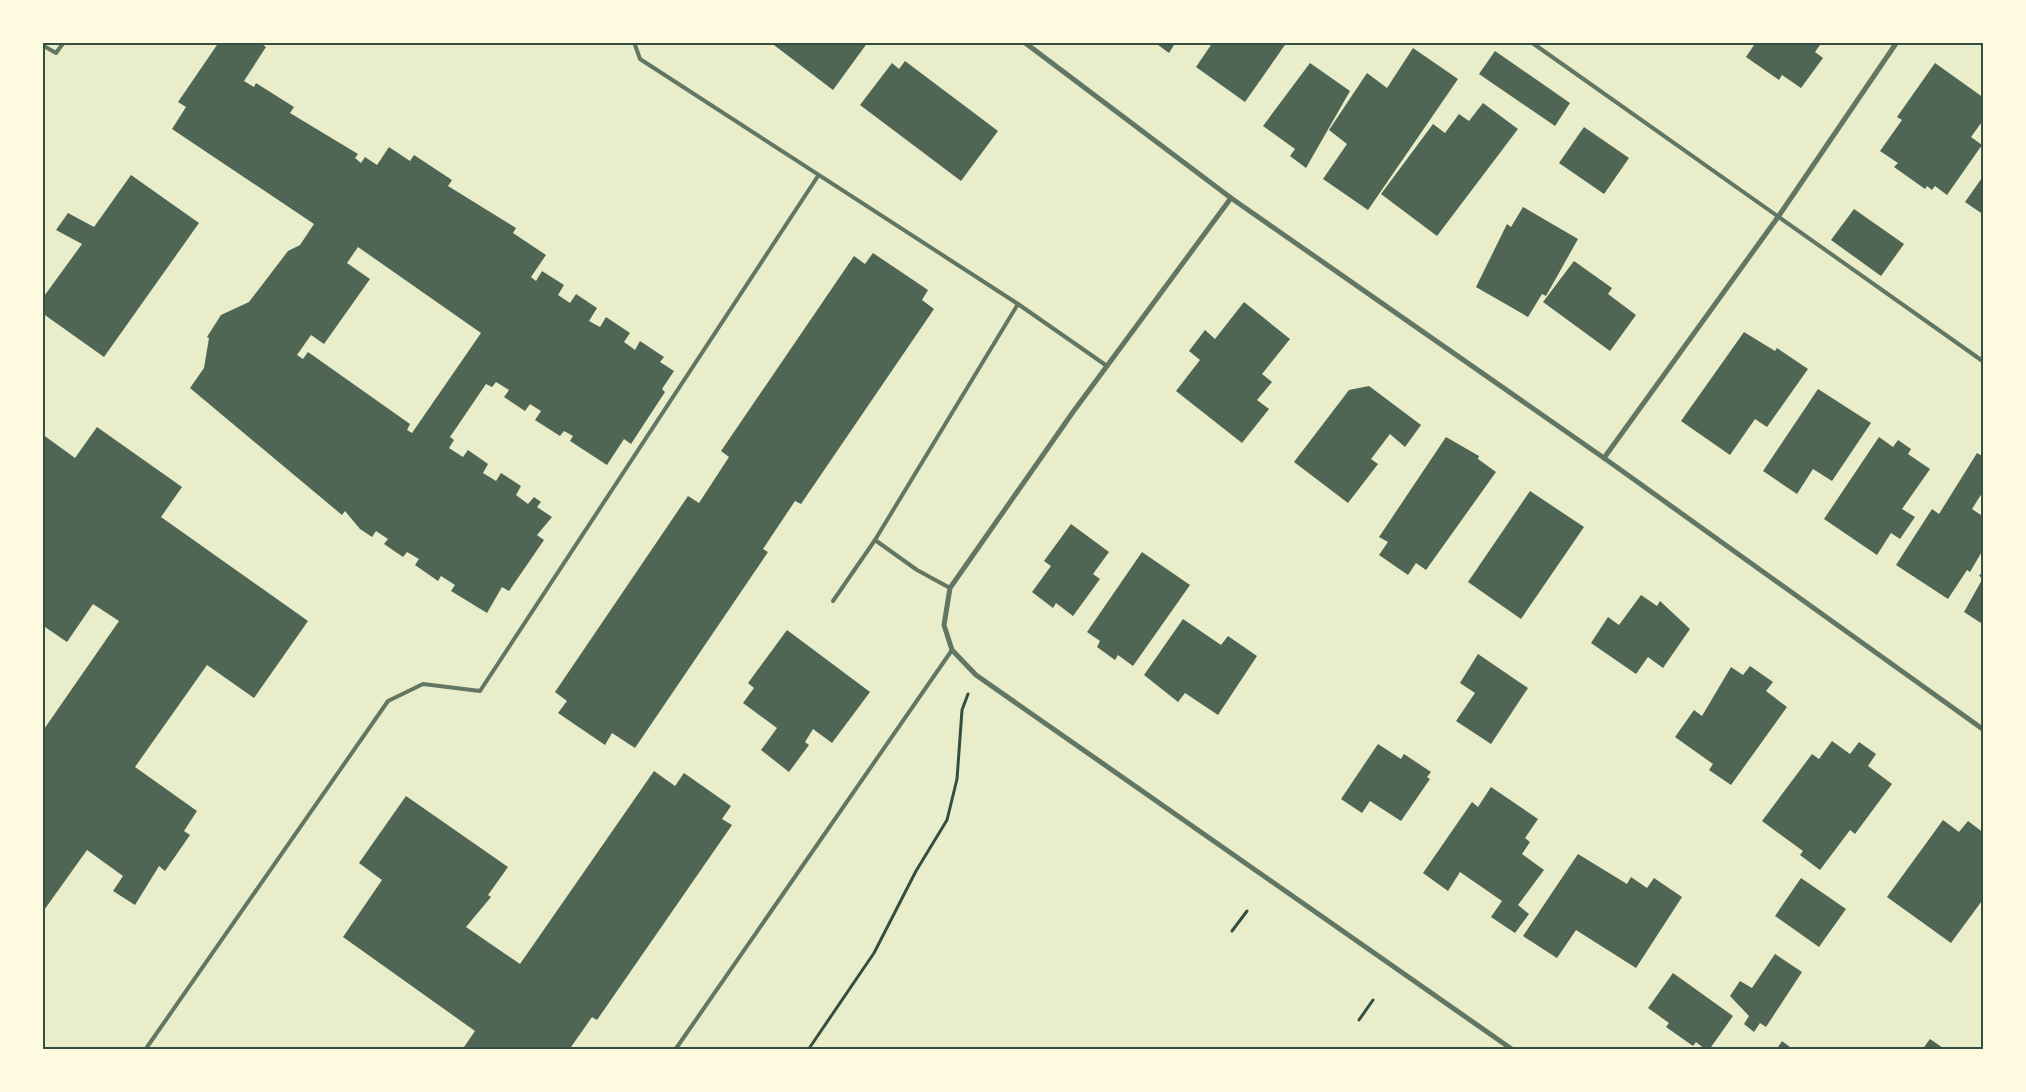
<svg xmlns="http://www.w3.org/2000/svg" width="2026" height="1092" viewBox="0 0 2026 1092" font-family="'Sofia Sans Condensed',sans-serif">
<rect width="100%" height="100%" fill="#e9edc9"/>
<g fill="#4f6655" fill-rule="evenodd">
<path d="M219,42H259L266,47L244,81L254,87L256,83L294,107L290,113L358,154L355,158L361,163L365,157L377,165L389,147L410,161L414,155L452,180L448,186L516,228L513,233L546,255L531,277L536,281L542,271L564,285L558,295L570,303L576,294L597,308L589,321L600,327L606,317L630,333L624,342L635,350L640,341L664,357L660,362L674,371L662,389L665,392L631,444L624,439L607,465L570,441L573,436L564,431L560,436L535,420L541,411L530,404L525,411L504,397L509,390L496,382L492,387L486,384L450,437L454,440L449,448L463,457L468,450L488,464L483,473L496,481L501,473L521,486L516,495L528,504L534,497L541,502L537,507L552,517L537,535L544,540L509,591L502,587L487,613L451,591L455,585L441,576L438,581L415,565L419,559L407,552L403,557L384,544L388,539L376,531L372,537L360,529L345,511L342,515L190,388L204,368L209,338L207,337L221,315L249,302L288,251L300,245L314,224L172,129L186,107L178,102ZM358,247L481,333L412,433L407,430L410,424L308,352L303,359L297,355L311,335L324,344L370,279L347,263Z"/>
<path d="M770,42H868L833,90Z"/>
<path d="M1154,42H1176L1169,53Z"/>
<path d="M1213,42H1287L1245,102L1196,67Z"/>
<path d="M1756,42H1822L1815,52L1823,58L1801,88L1782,75L1779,80L1746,57Z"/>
<path d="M1413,48L1458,79L1368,210L1323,179L1347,144L1329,130L1367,73L1387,88Z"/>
<path d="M1495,51L1570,103L1555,126L1479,74Z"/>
<path d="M905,61L998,131L961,181L860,105L892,63L899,69Z"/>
<path d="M1310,63L1350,91L1306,168L1290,156L1295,149L1263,126Z"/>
<path d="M1935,63L1984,98V119L1971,137L1982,145L1947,195L1935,186L1932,190L1927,186L1925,189L1894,167L1898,163L1880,151L1902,120L1897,117Z"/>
<path d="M1483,103L1518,129L1437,236L1381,194L1433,124L1445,133L1459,114L1469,121Z"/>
<path d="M1584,127L1629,158L1604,194L1559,163Z"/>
<path d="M131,175L199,223L104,357L42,313V299L82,244L56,230L68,213L94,227Z"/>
<path d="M1984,175V215L1965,202Z"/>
<path d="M1523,207L1578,239L1546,296L1542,294L1528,317L1476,287L1507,224L1511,227Z"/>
<path d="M1854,209L1904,244L1881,276L1831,240Z"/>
<path d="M873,253L928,290L922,300L934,309L801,504L795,501L763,549L768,552L635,748L612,733L605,745L558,713L567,701L555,692L688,496L699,503L729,457L721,451L854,256L865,264Z"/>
<path d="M1574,261L1612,288L1608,294L1636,315L1610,351L1543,302Z"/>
<path d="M1244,302L1290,339L1262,374L1272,382L1257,400L1269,409L1242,443L1176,391L1200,360L1189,351L1205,330L1215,339Z"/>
<path d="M1744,332L1775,351L1777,348L1808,369L1767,427L1755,419L1730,455L1681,421Z"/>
<path d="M1369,386L1421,425L1405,447L1390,434L1371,459L1378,464L1348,503L1294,462L1349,390Z"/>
<path d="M1818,389L1871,423L1832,481L1813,469L1797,494L1763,471Z"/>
<path d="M97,427L182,487L161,517L308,621L254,698L207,665L135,767L197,811L184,831L190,835L165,871L159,866L135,905L113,891L123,876L87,850L42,913V732L119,621L93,604L67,642L42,625V434L75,458Z"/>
<path d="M1446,437L1479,456L1478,459L1496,472L1426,570L1416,563L1408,575L1379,555L1388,542L1379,537Z"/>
<path d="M1879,437L1893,447L1898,440L1911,449L1908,454L1930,469L1902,509L1915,517L1900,539L1891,533L1877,555L1824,519Z"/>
<path d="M1977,453L1984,457V490L1972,509L1984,517V548L1970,572L1967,570L1948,599L1896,565L1932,509L1939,514Z"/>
<path d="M1530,491L1584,527L1521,619L1468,582Z"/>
<path d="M1071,524L1109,552L1093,574L1100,579L1073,616L1056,603L1053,608L1032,592L1051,566L1044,561Z"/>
<path d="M1142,552L1190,585L1133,666L1118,655L1115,660L1097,647L1100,641L1087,632Z"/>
<path d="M1984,570V625L1964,612L1983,578L1979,576Z"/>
<path d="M1641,595L1657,606L1660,601L1690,629L1663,668L1648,657L1636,674L1591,643L1608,617L1619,625Z"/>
<path d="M1183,619L1221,645L1228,636L1257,656L1218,715L1185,693L1178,702L1144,675Z"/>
<path d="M787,630L870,692L832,743L813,729L805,742L809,745L789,772L761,750L777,728L743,703L754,688L748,683Z"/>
<path d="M1478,654L1528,688L1491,744L1456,721L1475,693L1460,683Z"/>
<path d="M1750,666L1773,682L1766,691L1787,707L1731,785L1709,770L1713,764L1675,737L1694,710L1702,716L1731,667L1743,675Z"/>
<path d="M1832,741L1850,754L1859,742L1876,754L1868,766L1892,784L1855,834L1850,830L1820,870L1800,855L1803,851L1762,821L1812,754L1819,759Z"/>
<path d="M1378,744L1401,759L1404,754L1431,772L1427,777L1430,779L1401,821L1370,801L1362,813L1341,799Z"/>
<path d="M654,771L675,786L684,773L731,806L722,819L732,825L597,1020L592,1017L569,1050H462L475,1031L343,937L382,880L359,863L406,796L508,867L488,895L491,897L466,927L520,964Z"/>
<path d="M1491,787L1538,819L1525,838L1530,842L1522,854L1544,870L1518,905L1529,914L1515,933L1491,917L1502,901L1460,872L1448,891L1423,873L1472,802L1478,807Z"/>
<path d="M1943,820L1959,832L1968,821L1984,833V898L1951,943L1887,897Z"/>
<path d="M1578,854L1627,884L1631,877L1647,888L1654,878L1682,897L1636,968L1576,930L1557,958L1523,936Z"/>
<path d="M1801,878L1846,909L1819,947L1775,916Z"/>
<path d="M1775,954L1802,972L1766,1027L1760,1023L1754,1032L1744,1024L1749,1016L1730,996L1740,981L1752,988Z"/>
<path d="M1673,973L1733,1016L1709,1050H1706L1696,1042L1693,1046L1666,1027L1669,1023L1648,1008Z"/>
<path d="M1930,1039L1946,1050H1922Z"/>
<path d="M1782,1041L1794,1050H1776Z"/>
</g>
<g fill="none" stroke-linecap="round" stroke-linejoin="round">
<g stroke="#344e41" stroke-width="3">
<path d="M1232,931L1247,911"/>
<path d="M1359,1020L1373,1000"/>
<path d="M808,1050L874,953L916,871L947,820L957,779L962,710L968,694"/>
</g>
<g stroke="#617663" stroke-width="4">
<path d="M634,42L640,59L1018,304"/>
<path d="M1531,42L1984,362"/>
<path d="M42,45L56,53L64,42"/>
<path d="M950,588L917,570L875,540L1018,304L1107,366"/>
<path d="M833,601L875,540"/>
<path d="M145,1050L388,701L423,684L480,691L818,176"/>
<path d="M675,1050L952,650"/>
</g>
<g stroke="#617663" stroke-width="5">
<path d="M1024,42L1231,198L1604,458L1984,730"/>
<path d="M1231,198L1073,412L950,588L944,625L952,650L976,675L1513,1050"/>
<path d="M1604,458L1778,217L1897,42"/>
</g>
</g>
<rect width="2026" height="1092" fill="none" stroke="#fefae0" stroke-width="88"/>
<rect x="44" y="44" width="1938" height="1004" fill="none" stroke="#344e41" stroke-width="2"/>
</svg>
